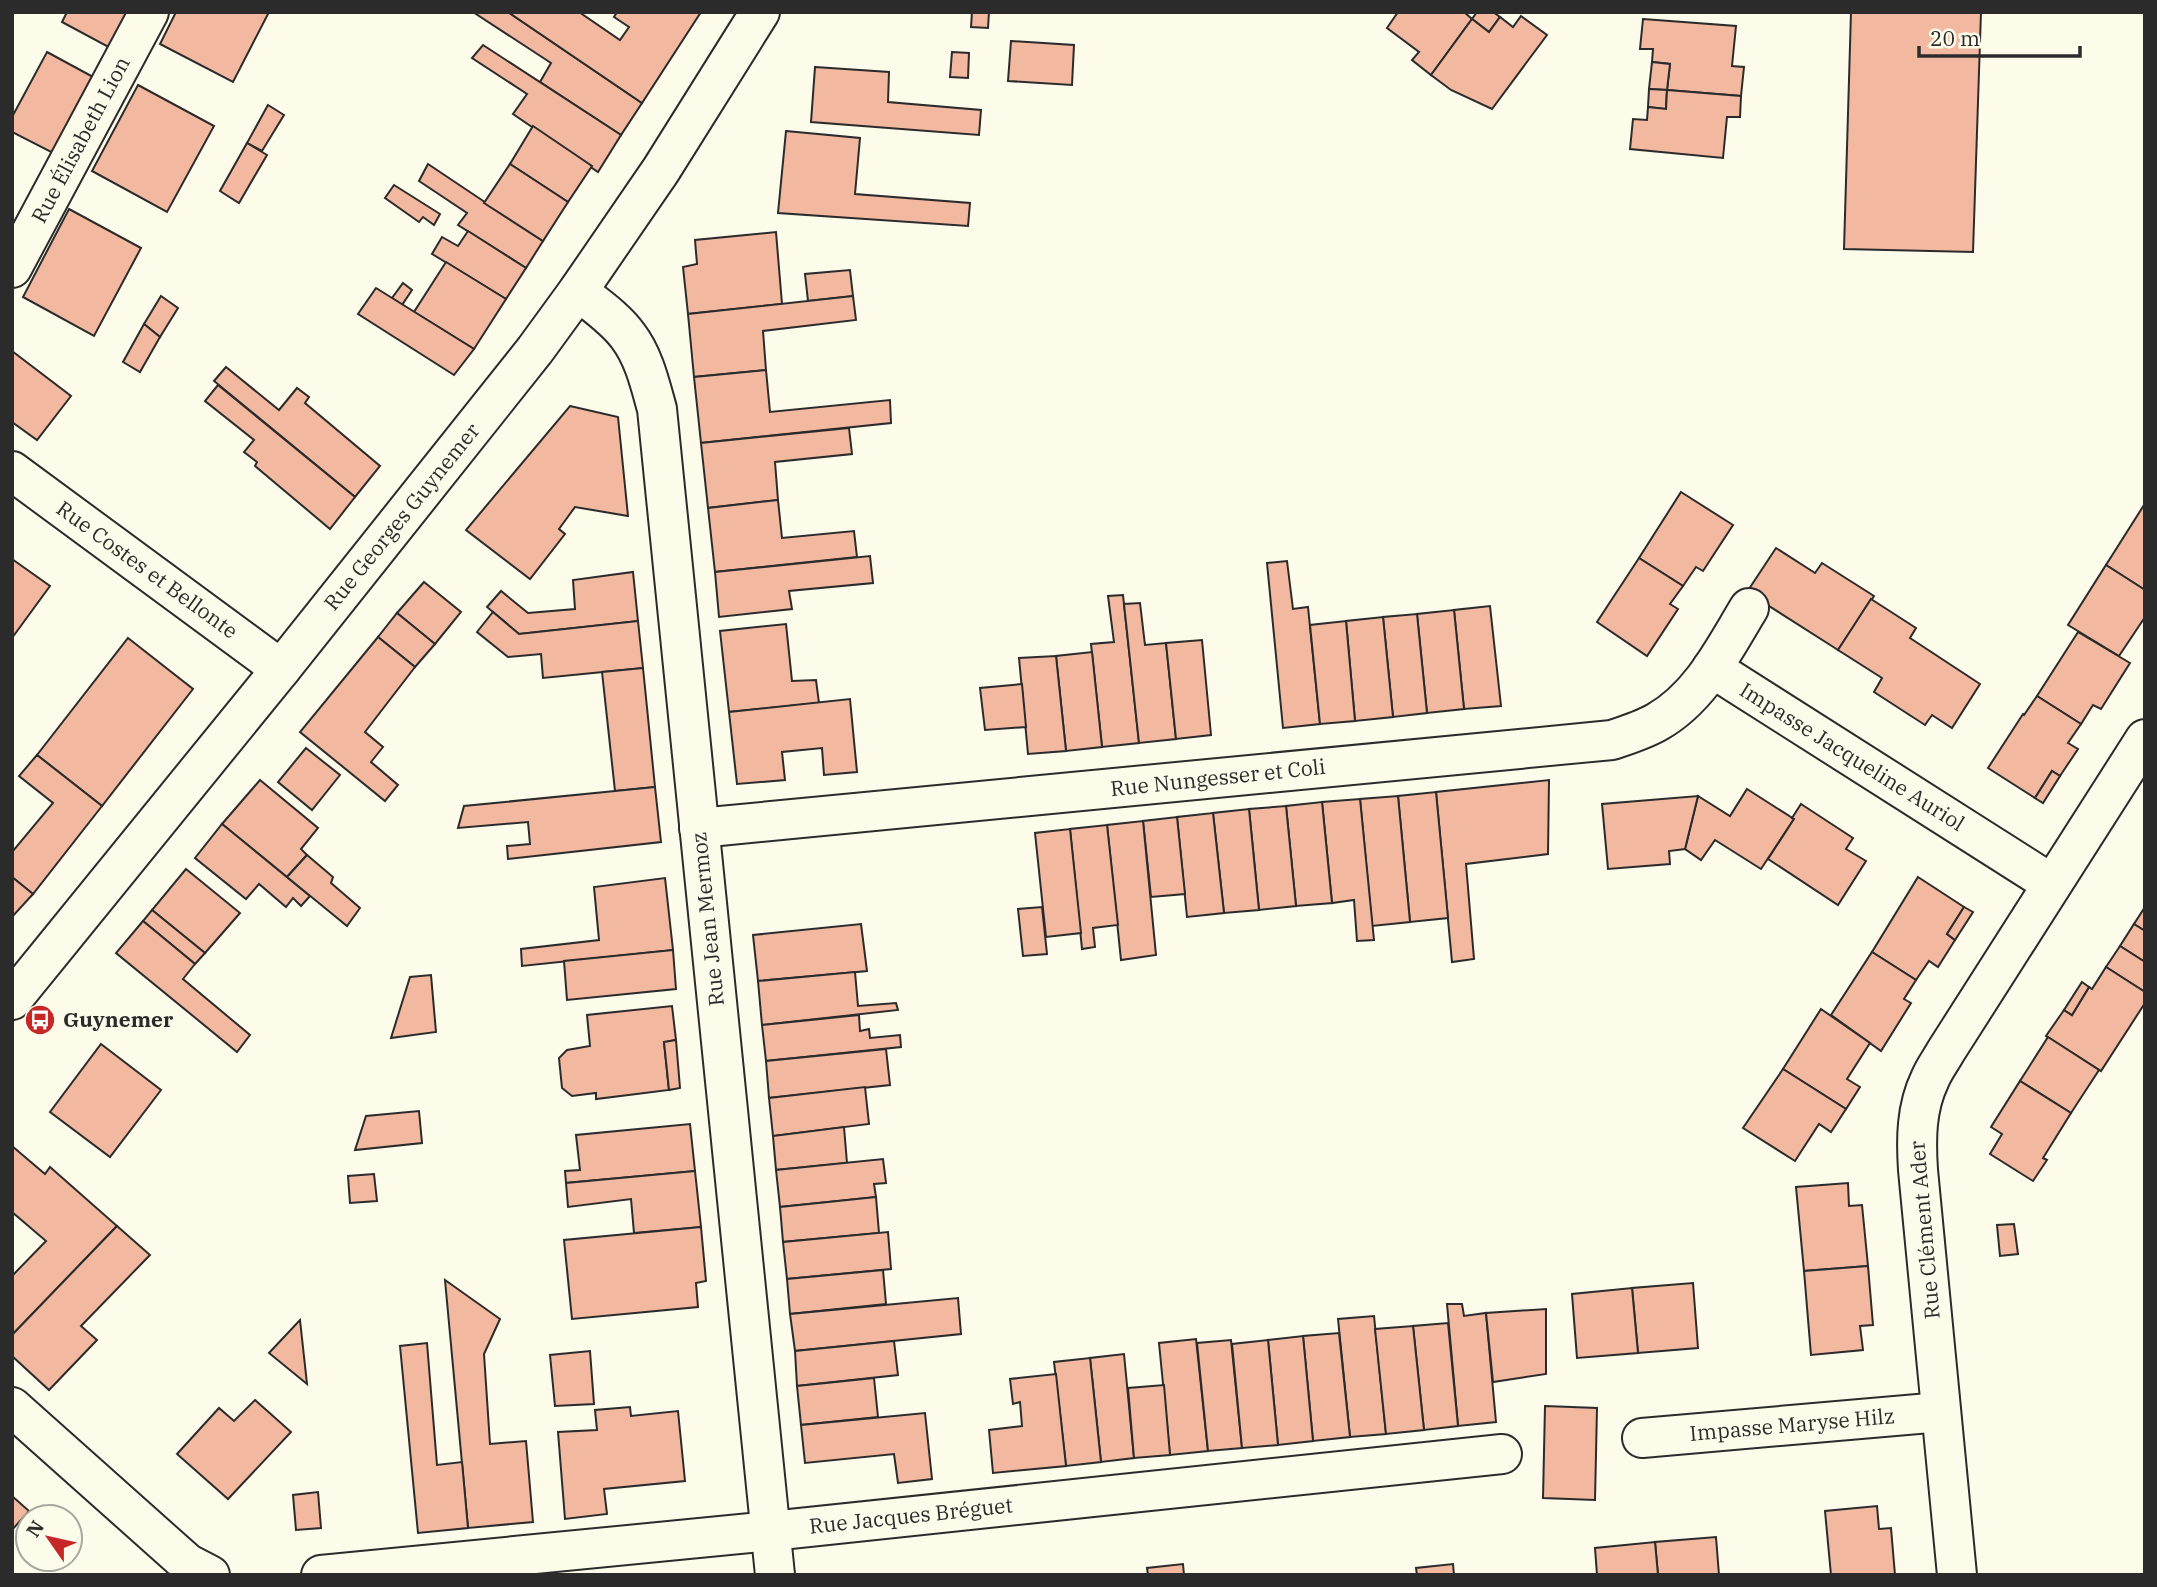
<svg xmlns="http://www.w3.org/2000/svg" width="2157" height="1587" viewBox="0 0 2157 1587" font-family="'IBM Plex Serif',serif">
<rect width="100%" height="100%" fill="#fdfbea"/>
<g fill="#f2b8a0" stroke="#2b2b2b" stroke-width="2">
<path d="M67,12H135L114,50L62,22Z"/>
<path d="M176,12H269L233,82L160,44Z"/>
<path d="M473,12H508L642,103L621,135L540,82L551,63Z"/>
<path d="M508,12H579L620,40L629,27L614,17L617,12H701L642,103Z"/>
<path d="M972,12H989L988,28L971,27Z"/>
<path d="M1398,12H1464L1472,19L1431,75L1412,60L1419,52L1387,28Z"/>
<path d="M1477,12H1493L1500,17L1489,32L1472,19Z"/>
<path d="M1851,12H1981L1973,252L1844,249Z"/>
<path d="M1521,16L1547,35L1492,109L1451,90L1431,75L1472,19L1489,32L1500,17L1513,27Z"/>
<path d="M1643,19L1736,26L1732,66L1744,67L1741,96L1667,90L1670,64L1652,62L1653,49H1640Z"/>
<path d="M1011,41L1074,45L1072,85L1008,81Z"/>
<path d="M483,45L621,135L598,172L513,114L527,94L472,58Z"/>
<path d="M47,52L95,78L55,154L12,132V117Z"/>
<path d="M952,52L969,53L968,78L950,77Z"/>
<path d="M1652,62L1670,64L1667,90L1649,89Z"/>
<path d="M815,67L889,72L888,102L981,110L979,135L811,122Z"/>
<path d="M138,85L214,126L167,212L92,171Z"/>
<path d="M1649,89L1667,90L1666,109L1648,107Z"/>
<path d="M1667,90L1741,96L1740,117H1727L1723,158L1630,149L1633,119L1647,120L1648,107L1666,109Z"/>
<path d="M268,105L284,115L262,151L247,143Z"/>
<path d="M533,126L592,166L568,202L510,164Z"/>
<path d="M786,131L860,138L855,194L970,203L968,226L778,213Z"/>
<path d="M247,143L267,155L239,203L220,191Z"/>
<path d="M428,164L543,241L526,268L458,225L467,213L419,181Z"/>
<path d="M510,164L568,202L543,241L484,203Z"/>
<path d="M394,185L440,214L434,225L423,217L419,222L385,198Z"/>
<path d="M69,209L141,248L94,336L23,297Z"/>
<path d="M468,231L526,268L506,299L432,254L442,237L458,246Z"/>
<path d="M776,232L782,304L688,314L683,267L697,264L695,240Z"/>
<path d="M446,262L506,299L474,349L414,312Z"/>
<path d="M850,270L853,296L808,301L805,274Z"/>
<path d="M403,283L412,290L402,305L392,298Z"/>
<path d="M376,288L474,349L454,375L358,314Z"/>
<path d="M161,296L178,308L160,337L144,324Z"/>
<path d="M853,296L856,320L763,331L766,370L694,377L688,314Z"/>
<path d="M144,324L160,337L140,372L123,362Z"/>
<path d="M12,351L71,396L37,440L12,422Z"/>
<path d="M226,367L279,410L297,388L309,397L305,403L380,466L355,497L214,381Z"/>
<path d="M766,370L770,412L890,400L891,423L701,443L694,377Z"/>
<path d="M218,385L355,497L330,529L255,466L257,462L244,452L254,440L205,401Z"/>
<path d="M570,406L618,417L628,516L575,507L559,529L565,534L530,579L466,530Z"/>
<path d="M849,428L852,454L775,462L778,500L708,508L701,443Z"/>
<path d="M1681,492L1733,525L1703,571L1696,567L1683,586L1639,558Z"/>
<path d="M778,500L782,538L854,531L857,557L715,572L708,508Z"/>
<path d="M2144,505H2145V590L2106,565Z"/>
<path d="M1776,548L1815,573L1822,563L1874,596L1838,650L1747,592Z"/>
<path d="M870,556L873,583L789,591L792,609L719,617L715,572Z"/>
<path d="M1639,558L1683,586L1670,604L1678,609L1647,656L1597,622Z"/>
<path d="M12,559L50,586L12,638Z"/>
<path d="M1287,561L1293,609L1308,607L1320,724L1283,728L1267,563Z"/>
<path d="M2106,565L2145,590V621L2143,620L2119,656L2068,625Z"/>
<path d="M633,572L638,621L519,634L487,607L501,591L528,613L575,609L573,580Z"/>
<path d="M424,582L461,612L435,644L397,613Z"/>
<path d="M1123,595L1139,743L1102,747L1091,644L1114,642L1108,596Z"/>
<path d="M1871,599L1916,628L1910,638L1980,684L1952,728L1932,715L1925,725L1874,692L1882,678L1838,650Z"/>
<path d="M1140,603L1145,645L1166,643L1176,739L1139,743L1124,604Z"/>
<path d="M1490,606L1501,706L1464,709L1454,610Z"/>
<path d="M1454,610L1464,709L1427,713L1417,614Z"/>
<path d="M493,612L519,634L638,621L643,668L543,678L541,654L508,657L477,632Z"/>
<path d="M397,613L435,644L415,667L378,637Z"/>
<path d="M1417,614L1427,713L1393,717L1383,617Z"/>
<path d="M1383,617L1393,717L1355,721L1346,621Z"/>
<path d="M1346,621L1355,721L1320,724L1310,625Z"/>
<path d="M786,624L792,681L816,680L819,703L729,712L720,631Z"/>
<path d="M2078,632L2130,663L2101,709L2093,705L2081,724L2037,696Z"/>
<path d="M378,637L415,667L365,732L383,747L371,762L398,785L385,801L300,732Z"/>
<path d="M128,638L193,689L102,806L37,755Z"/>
<path d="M1202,640L1211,735L1176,739L1166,643Z"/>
<path d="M1092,652L1102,747L1066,751L1056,656Z"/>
<path d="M1056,656L1066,751L1028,754L1019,658Z"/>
<path d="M643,668L655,787L615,791L602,672Z"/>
<path d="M1022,684L1026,727L985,730L980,688Z"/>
<path d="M2037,696L2081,724L2068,743L2078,749L2060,776L2052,771L2035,798L1988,768L2023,714L2024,715Z"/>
<path d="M850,699L857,772L824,775L822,748L782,752L785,780L737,784L729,712Z"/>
<path d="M306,748L340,775L312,810L278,782Z"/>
<path d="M37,755L102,806L33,894L12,877V852L53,803L19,776Z"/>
<path d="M2052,771L2060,776L2043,803L2035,798Z"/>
<path d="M260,780L318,828L301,849L307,855L287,877L222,824Z"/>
<path d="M1549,780L1548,854L1466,864L1474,959L1452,962L1436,792Z"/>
<path d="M655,787L661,842L508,859L507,846L530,844L528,822L458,828L464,806Z"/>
<path d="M1747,789L1794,819L1761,869L1715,840L1701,860L1685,849L1698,796L1730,816Z"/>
<path d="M1436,792L1448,918L1410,922L1398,796Z"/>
<path d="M1398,796L1410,922L1372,926L1360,799Z"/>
<path d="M1698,796L1685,849L1669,851L1670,864L1608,869L1602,804Z"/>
<path d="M1360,799L1374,940L1357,941L1354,900L1332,903L1322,802Z"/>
<path d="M1322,802L1332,903L1296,906L1286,806Z"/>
<path d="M1801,804L1853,838L1846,849L1866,861L1838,905L1768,859L1794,819L1792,818Z"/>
<path d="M1286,806L1296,906L1259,910L1249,809Z"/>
<path d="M1249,809L1259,910L1224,913L1213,813Z"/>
<path d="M1213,813L1224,913L1187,917L1177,817Z"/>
<path d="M1177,817L1185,894L1151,897L1143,821Z"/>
<path d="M1143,821L1156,955L1121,960L1107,825Z"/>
<path d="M222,824L310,896L301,906L293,898L286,907L259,884L246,899L195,858Z"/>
<path d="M1107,825L1118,925L1093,928L1095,947L1082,949L1070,829Z"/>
<path d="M1070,829L1081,933L1046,937L1035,833Z"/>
<path d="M307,855L333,877L331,883L360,908L347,926L287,877Z"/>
<path d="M186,869L240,913L205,953L152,910Z"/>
<path d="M12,877L33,894L12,917Z"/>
<path d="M1918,877L1964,907L1947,934L1955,940L1938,967L1929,961L1916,980L1872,952Z"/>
<path d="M665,878L673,950L522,966L521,949L599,940L594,887Z"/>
<path d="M1042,907L1047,954L1023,956L1018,909Z"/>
<path d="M1964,907L1973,912L1955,940L1947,934Z"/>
<path d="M2145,907V931L2134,924Z"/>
<path d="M152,910L205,953L195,964L143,921Z"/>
<path d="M143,921L195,964L183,979L250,1035L237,1052L116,953Z"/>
<path d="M861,924L867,971L758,981L753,935Z"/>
<path d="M2134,924L2145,931V962L2120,946Z"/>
<path d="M2120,946L2145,962V992L2106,967Z"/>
<path d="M673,950L676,989L567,1000L564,961Z"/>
<path d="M1872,952L1916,980L1904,999L1911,1003L1881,1051L1831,1015Z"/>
<path d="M2106,967L2145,992V1003L2101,1071L2046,1036L2064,1010L2072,1015L2089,987L2092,989Z"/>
<path d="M855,972L858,1006L896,1003L898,1010L762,1025L758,981Z"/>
<path d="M431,975L436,1032L391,1038L410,977Z"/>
<path d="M2082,982L2089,987L2072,1015L2064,1010Z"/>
<path d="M672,1006L676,1040L664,1042L669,1090L596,1099V1093L572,1096L562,1088L559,1058L567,1050L590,1046L587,1015Z"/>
<path d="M1821,1009L1870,1043L1847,1079L1860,1087L1846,1109L1783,1069Z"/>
<path d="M859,1015L860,1031L869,1029L870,1038L900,1035L901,1047L766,1061L762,1025Z"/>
<path d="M2048,1037L2099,1070L2071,1113L2020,1081Z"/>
<path d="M676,1040L680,1088L669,1090L664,1042Z"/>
<path d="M101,1044L161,1090L110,1157L50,1112Z"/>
<path d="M886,1049L890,1085L769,1098L766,1061Z"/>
<path d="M1783,1069L1846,1109L1831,1132L1819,1124L1795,1161L1743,1128Z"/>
<path d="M2020,1081L2071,1113L2043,1158L2047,1160L2033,1181L1990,1154L2002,1134L1991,1127Z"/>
<path d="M865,1087L869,1124L773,1136L769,1098Z"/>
<path d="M419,1111L422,1143L355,1150L366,1116Z"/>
<path d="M690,1124L695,1171L566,1183L565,1171L580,1170L576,1135Z"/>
<path d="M844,1127L847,1163L776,1170L773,1136Z"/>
<path d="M12,1146L45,1174L50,1167L117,1226L12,1335V1276L46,1241L12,1212Z"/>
<path d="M883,1159L886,1183L874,1184L876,1197L780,1207L776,1170Z"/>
<path d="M695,1171L701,1227L634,1233L631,1199L568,1207L566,1183Z"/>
<path d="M374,1174L377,1201L350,1203L348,1176Z"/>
<path d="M1848,1183L1849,1206L1862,1205L1868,1266L1804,1271L1796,1187Z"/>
<path d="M876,1197L879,1233L783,1242L780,1207Z"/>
<path d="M2014,1224L2018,1254L2000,1256L1997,1225Z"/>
<path d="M117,1226L150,1255L81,1326L97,1340L49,1390L12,1356V1335Z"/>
<path d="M701,1227L706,1281L696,1283L698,1307L572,1319L564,1240Z"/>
<path d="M888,1232L891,1269L787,1279L783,1242Z"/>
<path d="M1868,1266L1873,1325L1860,1326L1863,1350L1811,1355L1804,1271Z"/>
<path d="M883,1270L886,1304L790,1314L787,1279Z"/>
<path d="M445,1280L500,1319L484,1354L490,1444L526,1441L533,1522L468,1528Z"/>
<path d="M1693,1283L1698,1348L1638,1353L1632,1288Z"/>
<path d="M1632,1288L1638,1353L1577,1358L1572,1294Z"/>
<path d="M958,1298L961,1334L795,1351L790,1314Z"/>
<path d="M1447,1304H1462L1464,1316L1486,1313L1496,1422L1458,1426Z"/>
<path d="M1546,1309V1374L1493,1382L1486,1313Z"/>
<path d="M1374,1316L1386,1434L1350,1437L1338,1319Z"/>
<path d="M300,1320L307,1384L269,1353Z"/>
<path d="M1448,1323L1458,1426L1424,1430L1413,1326Z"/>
<path d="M1413,1326L1424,1430L1386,1434L1375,1329Z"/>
<path d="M1339,1333L1350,1437L1313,1441L1303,1336Z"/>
<path d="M1303,1336L1313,1441L1278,1445L1268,1340Z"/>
<path d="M1196,1339L1208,1451L1170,1455L1159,1343Z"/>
<path d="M1231,1340L1242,1448L1208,1451L1197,1343Z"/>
<path d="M1268,1340L1278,1445L1242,1448L1232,1344Z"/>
<path d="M894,1341L898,1375L797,1386L795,1351Z"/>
<path d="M427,1343L437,1465L462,1462L468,1528L418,1533L400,1346Z"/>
<path d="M590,1351L594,1404L555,1406L550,1355Z"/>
<path d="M1124,1354L1134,1458L1101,1462L1090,1358Z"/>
<path d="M1090,1358L1101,1462L1066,1466L1054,1362Z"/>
<path d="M1056,1374L1066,1466L993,1473L989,1430L1022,1426L1020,1402L1013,1404L1010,1379Z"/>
<path d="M874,1378L878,1417L801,1425L797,1386Z"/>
<path d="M1164,1385L1170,1455L1134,1458L1128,1388Z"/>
<path d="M255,1400L291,1432L228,1499L177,1454L219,1408L234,1421Z"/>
<path d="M1545,1406L1597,1408L1595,1500L1543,1498Z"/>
<path d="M630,1407L631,1416L678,1411L685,1481L604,1489L607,1514L565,1519L558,1432L597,1430L595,1410Z"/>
<path d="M925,1413L932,1479L898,1483L894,1454L805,1463L801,1425Z"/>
<path d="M318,1492L321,1528L296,1530L293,1495Z"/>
<path d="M12,1496L29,1511L12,1530Z"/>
<path d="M1877,1506L1879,1529L1891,1528L1895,1575H1831L1825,1511Z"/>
<path d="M1716,1537L1719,1575H1658L1655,1542Z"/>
<path d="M1655,1542L1658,1575H1597L1595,1548Z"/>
<path d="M1183,1564L1184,1575H1148L1147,1568Z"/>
<path d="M1453,1564L1454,1575H1417L1416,1568Z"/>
</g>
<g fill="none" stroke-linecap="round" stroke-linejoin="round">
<g stroke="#2b2b2b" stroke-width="42">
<g id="minor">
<path d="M12,268L149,12"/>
<path d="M578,291C595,305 615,318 628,336C644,357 650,384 657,409L775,1575"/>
<path d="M12,471L281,669"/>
<path d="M1712,668L2052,884"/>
<path d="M699,828L1612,740C1627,735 1643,730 1657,722C1701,697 1724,649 1749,608"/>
<path d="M12,1407L187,1563L210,1575"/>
<path d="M1642,1438L1941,1412"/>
<path d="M321,1575L771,1531L1502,1454"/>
<path d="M1957,1575L1918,1170C1916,1139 1916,1108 1930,1079C1934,1069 1941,1060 1946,1051L2145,739"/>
</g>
</g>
<g stroke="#2b2b2b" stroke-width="42">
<path id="major" d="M12,1000L281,669L535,350L578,291L661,170L760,12"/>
</g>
<use href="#minor" stroke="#fdfbea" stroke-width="38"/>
<use href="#major" stroke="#fdfbea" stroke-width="38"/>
</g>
<defs>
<g id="bus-disc" transform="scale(1.575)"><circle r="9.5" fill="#c62828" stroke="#fdfbea"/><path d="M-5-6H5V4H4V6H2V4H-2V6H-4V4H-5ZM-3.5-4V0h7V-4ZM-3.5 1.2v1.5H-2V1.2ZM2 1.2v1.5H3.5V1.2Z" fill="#fff"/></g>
</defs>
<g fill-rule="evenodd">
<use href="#bus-disc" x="40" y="1020"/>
</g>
<g text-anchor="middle" stroke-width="5" stroke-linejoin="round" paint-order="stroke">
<g font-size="21" fill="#2b2b2b" stroke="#fdfbea">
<text transform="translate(81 140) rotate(-62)" y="7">Rue Élisabeth Lion</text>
<text transform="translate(402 517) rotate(-51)" y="7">Rue Georges Guynemer</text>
<text transform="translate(147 570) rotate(36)" y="7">Rue Costes et Bellonte</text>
<text transform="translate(1852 757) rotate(32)" y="7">Impasse Jacqueline Auriol</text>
<text transform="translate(1218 778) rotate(-6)" y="7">Rue Nungesser et Coli</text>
<text transform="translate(708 919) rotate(-96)" y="7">Rue Jean Mermoz</text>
<text transform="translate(1925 1230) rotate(-95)" y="7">Rue Clément Ader</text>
<text transform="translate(1792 1425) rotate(-5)" y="7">Impasse Maryse Hilz</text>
<text transform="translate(911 1516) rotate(-6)" y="7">Rue Jacques Bréguet</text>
</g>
<g font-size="21" font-weight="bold" fill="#2b2b2b" stroke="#fdfbea" text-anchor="start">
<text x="63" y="1027">Guynemer</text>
</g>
</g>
<rect width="2157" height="1587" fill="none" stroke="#2b2b2b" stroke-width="28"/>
<g transform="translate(49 1538) rotate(304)"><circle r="33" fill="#fdfbea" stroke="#a9a89e" stroke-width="2"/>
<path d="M0-5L12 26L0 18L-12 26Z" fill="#c62828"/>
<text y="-10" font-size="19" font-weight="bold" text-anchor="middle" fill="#2b2b2b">N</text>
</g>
<path d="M1919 46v10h161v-10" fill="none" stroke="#2b2b2b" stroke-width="3.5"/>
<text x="1930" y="46" font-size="21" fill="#2b2b2b" stroke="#fdfbea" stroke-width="5" paint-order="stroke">20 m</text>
</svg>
